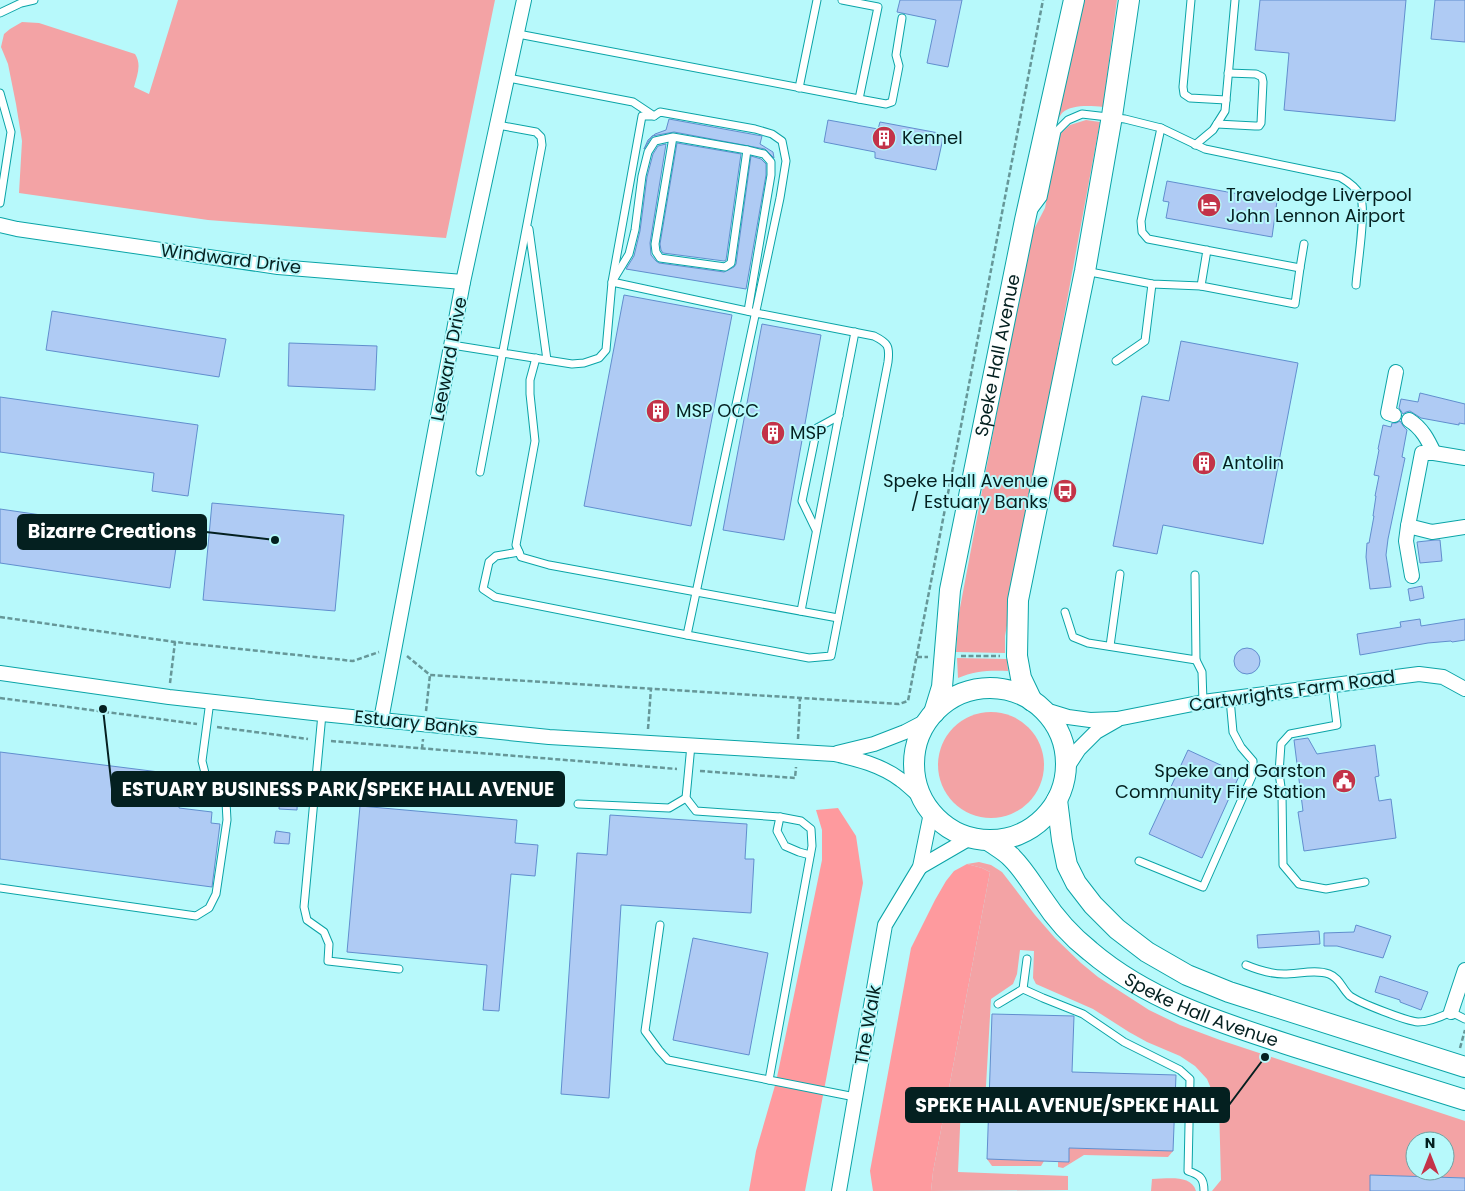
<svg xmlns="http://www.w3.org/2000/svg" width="1465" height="1191" viewBox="0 0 1465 1191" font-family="Poppins,sans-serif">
<rect width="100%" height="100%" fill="#b7f9fb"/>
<g fill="#f3a3a5" fill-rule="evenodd">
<path d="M178,0H495L446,238L208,220L19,193L22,141L16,104L8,64L1,47L4,34L10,29L22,22L39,23L135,54C142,65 137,75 134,87L149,94Z"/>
<path d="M1075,0H1117L1103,107C1091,106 1072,104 1062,113C1060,116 1057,121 1056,124Z"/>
<path d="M1086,120L1100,122L1005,636V653L956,652L959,613L1030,237L1045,208L1059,135L1070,125Z"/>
<path d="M957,658L1007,659L1008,671C990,670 974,671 958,678Z"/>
<circle cx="991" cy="765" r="53"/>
<path d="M979,862L991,865L1002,872L1035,915L1055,938L1081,963L1098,977L1149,1010L1180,1025L1220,1040L1465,1121V1178L1370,1175V1191H1212L1221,1180L1219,1105L1212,1091L1207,1079L1195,1066L1180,1056L1147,1042L1129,1032L1093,1009L1036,984L1033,978L1034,951L1020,950L1017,974L1013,984L991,999L985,1103L984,1106H961L958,1172L1068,1176V1190L931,1191L933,1172L990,872L982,868L967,864ZM1415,1141H1445V1171H1415Z"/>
<path d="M1069,1148L1173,1151L1168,1157L1084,1155L1063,1168L1058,1167V1162H1069Z"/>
<path d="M987,1159L1044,1161L1041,1166H992Z"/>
<path d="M1152,1179C1167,1179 1191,1174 1196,1191H1151Z"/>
</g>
<g fill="#fe9a9e">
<path d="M838,808L856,836L863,883L805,1191H749L756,1151L776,1082L822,860V830L816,810Z"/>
<path d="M967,864L982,868L990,872L933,1172L931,1191H873L870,1171L911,948L935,900L946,881L954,871Z"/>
</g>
<g fill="#afcbf4" stroke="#618ece">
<path d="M900,0H962L948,67L927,63L936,20L897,12Z"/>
<path d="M1260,0H1406L1395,121L1284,110L1289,53L1255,50Z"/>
<path d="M1435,0H1465V42L1431,39Z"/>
<path d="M669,119L762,136L760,144L773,152L774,158L765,149L674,132L652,136L644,149L648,140L655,134L666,130Z"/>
<path d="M828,120L878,129L880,122L944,134L936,170L875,158V152L824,142Z"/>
<path d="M677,143L741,154L726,260L724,261L663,253L661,250L660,244Z"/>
<path d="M666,144L650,243L651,255L656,261L659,263L724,272L734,267L736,264L751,156L761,159L766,164V175L746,289L626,269L634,256L640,231L647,177L653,154L658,146Z"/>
<path d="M1167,181L1277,201L1272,237L1166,218L1169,202L1163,201Z"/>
<path d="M624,295L732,315L691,526L584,506Z"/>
<path d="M52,311L226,339L219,377L46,350Z"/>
<path d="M762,324L821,335L784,540L723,530Z"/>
<path d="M1181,341L1298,363L1263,544L1163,525L1157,554L1113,546L1142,396L1169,401Z"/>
<path d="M289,343L377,346L375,390L288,386Z"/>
<path d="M1420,393L1465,404V424L1459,423V425L1421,418L1410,411L1406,412L1403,414L1399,408L1401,399L1418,402Z"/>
<path d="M0,397L198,425L188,496L152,491L154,473L0,452Z"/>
<path d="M1400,421L1404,427L1407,430L1402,457L1405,458L1388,539L1386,555L1391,587L1370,589L1366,557L1367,543H1369L1374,516H1373L1376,496H1375L1379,476L1374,475L1379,450L1378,449L1383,425L1391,427L1392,423H1396Z"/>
<path d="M212,503L344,515L335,611L203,600Z"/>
<path d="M0,509L144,530L147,516L180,521L170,588L0,563Z"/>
<path d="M1435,540H1440L1442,561L1420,563L1417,542Z"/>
<path d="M1422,586L1424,598L1410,601L1408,589Z"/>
<path d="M1420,619L1421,626L1465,619V640L1452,642L1451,641L1428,643L1360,655L1357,634L1401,627L1400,622Z"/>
<circle cx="1247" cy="661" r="13"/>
<path d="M1308,738L1317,754L1375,745L1379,776L1375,777L1379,801L1391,799L1396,838L1304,851L1298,812L1303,811L1294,740Z"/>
<path d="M1188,750L1240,774L1202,858L1149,834Z"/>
<path d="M0,752L183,775L179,808L212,812L211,823L220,824L212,887L0,859Z"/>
<path d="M281,782H298L297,810L279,809Z"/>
<path d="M360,806L517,820L515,843L538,845L535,876L511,874L499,1011L483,1010L487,965L347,952Z"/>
<path d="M610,815L747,824L745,859H754L751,913L621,905L609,1098L561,1094L577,853L607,855Z"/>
<path d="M276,831L290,833L289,844L274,843Z"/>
<path d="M1356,925L1391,936L1383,958L1337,946H1324V933L1354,932Z"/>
<path d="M1319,931L1320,944L1258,948L1257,935Z"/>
<path d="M693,938L768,953L749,1055L673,1040Z"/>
<path d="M1380,976L1428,992L1421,1010L1400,1002V1000L1375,992Z"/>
<path d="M992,1014L1074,1016L1072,1072L1176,1075L1173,1151L1069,1148V1162L987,1159Z"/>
<path d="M1370,1175L1465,1178V1191H1370Z"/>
</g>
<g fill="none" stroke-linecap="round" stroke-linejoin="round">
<g stroke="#0aa4a7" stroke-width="9">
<g id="lane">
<path d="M1191,0L1183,87L1184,94L1190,98L1226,100"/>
<path d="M0,13L21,3L34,0"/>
<path d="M518,34L859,99L878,7L842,0"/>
<path d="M508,78L633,102L654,116"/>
<path d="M799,88L817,0"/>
<path d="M0,93L11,132L0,203"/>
<path d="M859,99L886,104L892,102L899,66L896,55L902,18"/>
<path d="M1217,124L1255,126H1259L1261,123L1263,82L1262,77L1256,74L1228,73"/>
<path d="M1161,128L1141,221L1142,232L1148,239L1300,268L1295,304L1201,286L1207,250"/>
<path d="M1195,145L1213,130L1225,111L1235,0"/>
<path d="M747,150L764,154L771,162V175L748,311"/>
<path d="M1034,210L1043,198L1057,131L1068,120L1082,114L1125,119L1161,128L1205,149L1340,177C1347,181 1356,187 1360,195C1367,209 1357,267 1356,285"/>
<path d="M529,229L547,360"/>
<path d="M1300,268L1304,244"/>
<path d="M1085,271L1152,284L1201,286"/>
<path d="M612,282L642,116H654L660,112L755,129L772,134L782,141L786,161L780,198L687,635L809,658L831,656L888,362C890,346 888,343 874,336L756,313L612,282"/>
<path d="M452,345L572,364L584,363L599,358L606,350L612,282L629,254L635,230L642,176L648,152L655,141L673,137L747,150L731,263L725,267L660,258L656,252L655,244L673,137"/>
<path d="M536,358L530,380V394L535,441L516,545L521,557L549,565L838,618"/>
<path d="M1116,361L1145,341L1152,284"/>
<path d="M480,472L542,145L541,137L536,132L498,125"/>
<path d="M816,530L802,501L817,428L839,416"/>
<path d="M519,552L496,556L489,562L483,589L495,597L687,635"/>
<path d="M801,611L855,332"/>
<path d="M1065,612L1073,637L1088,643L1196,660L1195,575"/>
<path d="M1110,646L1120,574"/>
<path d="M1196,660L1202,672L1203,702"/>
<path d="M1332,685L1337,725L1290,734L1281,744L1279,773L1282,794L1283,865L1299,884L1326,889L1365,882"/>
<path d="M322,714L304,907L307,920L324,932L329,944L328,961L399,969"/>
<path d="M691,745L686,798L696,811L780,817L801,821L811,829L812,846L769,1080"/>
<path d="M578,804L669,808L686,798"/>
<path d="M780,817L777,831L785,846L799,852L810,855"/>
<path d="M1139,861L1203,887L1253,774V761L1241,747L1233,732L1230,699"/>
<path d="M0,888L196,916L209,908L216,894L227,820L226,802L207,781L202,761L210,701"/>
<path d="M660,925L645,1031L659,1050L668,1060L855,1097"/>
<path d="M1246,965C1258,970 1271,974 1284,974C1298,974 1316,969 1329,974C1340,978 1342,989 1350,996C1360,1003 1406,1021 1418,1022C1430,1022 1441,1017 1451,1012L1465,1019"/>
<path d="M1023,989L1027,959"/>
<path d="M998,1004L1023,989L1043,998L1083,1014L1124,1042L1180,1070L1190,1079L1188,1171C1200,1175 1204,1178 1204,1191"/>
</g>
</g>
<g stroke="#0aa4a7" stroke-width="16">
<g id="street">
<path d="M0,225L17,229L278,267L463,282"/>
<path d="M1394,415L1388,413L1396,372"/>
<path d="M1409,420C1422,428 1428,440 1434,453"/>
<path d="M1465,458L1434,453H1422L1408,526L1432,532L1465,527"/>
<path d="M1408,526L1406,541L1412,576"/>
<path d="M0,673L169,697L322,714L549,737L834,754C857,759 881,765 901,780C908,785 915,792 922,798"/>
<path d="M1042,709L1068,717L1090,720L1117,719L1203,702L1419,674L1443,677L1465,689"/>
<path d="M381,720L463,282L524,0"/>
<path d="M837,753L874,744L905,732L928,720"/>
<path d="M1066,769L1079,749L1096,732L1117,720"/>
<path d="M920,867L970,838"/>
<path d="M1451,1012L1465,970"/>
<path d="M839,1191L885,925L920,867L931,813"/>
</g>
</g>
<g stroke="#0aa4a7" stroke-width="22">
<g id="secondary">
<circle cx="990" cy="764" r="76"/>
<path d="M1032,701L1021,678L1017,656L1018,600L1085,271L1112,116L1129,0"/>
<path id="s1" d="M934,713L942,687L950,590L1025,220L1074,0"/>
<path d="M1057,800L1062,840L1067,865L1076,883L1093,905L1117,929L1147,952L1187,975L1229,992L1465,1067"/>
<path id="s2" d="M988,840C996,846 1006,851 1012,858C1024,870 1032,884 1042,898C1055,918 1071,936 1090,951C1151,1003 1228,1025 1302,1049C1356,1066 1411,1083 1465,1100"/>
</g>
</g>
<g stroke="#669798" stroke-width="2.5" stroke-dasharray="5 2.5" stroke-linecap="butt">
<path d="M0,617L175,642L353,661L379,652"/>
<path d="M407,656L430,675L899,704L908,701L1043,0"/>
<path d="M961,656H1000"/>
<path d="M917,657H928"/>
<path d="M170,683L175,642"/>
<path d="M0,698L197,724"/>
<path d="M426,711L430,675"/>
<path d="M217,727L308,739"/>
<path d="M648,729L651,688"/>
<path d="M798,739L800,698"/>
<path d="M331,741L677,769"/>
<path d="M422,749L423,739"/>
<path d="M700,771L795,778L796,767"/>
<path d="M1460,1048L1465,1030"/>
</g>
<use href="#lane" stroke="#fff" stroke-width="7"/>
<use href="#street" stroke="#fff" stroke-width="14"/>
<use href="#secondary" stroke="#fff" stroke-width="20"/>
</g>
<defs>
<g id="building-disc" transform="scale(1.25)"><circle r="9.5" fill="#c33348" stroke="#b7f9fb"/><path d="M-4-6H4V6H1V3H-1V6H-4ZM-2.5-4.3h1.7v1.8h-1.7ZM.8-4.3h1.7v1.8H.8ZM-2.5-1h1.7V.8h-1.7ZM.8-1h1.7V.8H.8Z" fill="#fff"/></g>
<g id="hotel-disc" transform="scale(1.25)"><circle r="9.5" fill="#c33348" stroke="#b7f9fb"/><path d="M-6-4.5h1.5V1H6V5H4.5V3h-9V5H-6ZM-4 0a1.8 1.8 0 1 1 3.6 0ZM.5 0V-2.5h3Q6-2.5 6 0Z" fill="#fff"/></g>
<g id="bus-disc" transform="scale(1.25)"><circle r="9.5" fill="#c33348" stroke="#b7f9fb"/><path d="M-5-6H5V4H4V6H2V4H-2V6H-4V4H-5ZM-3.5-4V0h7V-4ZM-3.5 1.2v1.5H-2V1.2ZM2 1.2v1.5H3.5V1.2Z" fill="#fff"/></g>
<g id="civic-disc" transform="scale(1.25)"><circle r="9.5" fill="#c33348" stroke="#b7f9fb"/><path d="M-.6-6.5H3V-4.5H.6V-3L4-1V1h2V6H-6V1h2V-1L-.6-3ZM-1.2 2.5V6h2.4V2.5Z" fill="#fff"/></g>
</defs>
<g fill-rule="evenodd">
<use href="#building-disc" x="884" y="138"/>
<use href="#hotel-disc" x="1209" y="205"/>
<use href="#building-disc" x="658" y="411"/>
<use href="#building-disc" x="773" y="433"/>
<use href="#building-disc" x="1204" y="463"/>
<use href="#bus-disc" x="1065" y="491"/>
<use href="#civic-disc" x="1344" y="781"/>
</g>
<g text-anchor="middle" stroke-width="4" stroke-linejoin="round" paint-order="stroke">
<g font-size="18" fill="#042020" stroke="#b7f9fb" text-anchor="start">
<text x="902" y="144">Kennel</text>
<text x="1226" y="201">Travelodge Liverpool<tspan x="1226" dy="21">John Lennon Airport</tspan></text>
<text x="676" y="417">MSP OCC</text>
<text x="790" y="439">MSP</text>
<text x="1222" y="469">Antolin</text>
<text x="1048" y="487" text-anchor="end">Speke Hall Avenue<tspan x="1048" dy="21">/ Estuary Banks</tspan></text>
<text x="1326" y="777" text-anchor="end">Speke and Garston<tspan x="1326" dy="21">Community Fire Station</tspan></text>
</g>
<g font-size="18" fill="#042020" stroke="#b7f9fb">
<text transform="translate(231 259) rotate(7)" y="6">Windward Drive</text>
<text dy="6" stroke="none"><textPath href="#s1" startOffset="364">Speke Hall Avenue</textPath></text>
<text transform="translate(449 359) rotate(-79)" y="6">Leeward Drive</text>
<text transform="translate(1292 691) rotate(-8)" y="6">Cartwrights Farm Road</text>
<text transform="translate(416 723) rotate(6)" y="6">Estuary Banks</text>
<text dy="6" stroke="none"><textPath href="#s2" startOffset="279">Speke Hall Avenue</textPath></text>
<text transform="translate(868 1025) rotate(-80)" y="6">The Walk</text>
</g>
</g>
<path fill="none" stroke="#042020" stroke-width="2" d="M275 540L206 532M103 709L112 789M1265 1057L1229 1105"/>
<g fill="#042020" stroke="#b7f9fb" stroke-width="2">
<circle cx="275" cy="540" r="5"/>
<circle cx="103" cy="709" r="5"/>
<circle cx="1265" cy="1057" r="5"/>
</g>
<g fill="#042020" stroke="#042020" stroke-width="2">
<rect x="18" y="515" width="188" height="34" rx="5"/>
<rect x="112" y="772" width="452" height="34" rx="5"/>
<rect x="906" y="1088" width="323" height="34" rx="5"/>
</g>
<g font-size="19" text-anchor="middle" font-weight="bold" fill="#fff">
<text x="112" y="538">Bizarre Creations</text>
<text x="338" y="796">ESTUARY BUSINESS PARK/SPEKE HALL AVENUE</text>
<text x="1067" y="1112">SPEKE HALL AVENUE/SPEKE HALL</text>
</g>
<g transform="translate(1430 1156)"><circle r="24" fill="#b7f9fb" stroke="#6fa2a3"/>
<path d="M0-4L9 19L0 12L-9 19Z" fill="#c33348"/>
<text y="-8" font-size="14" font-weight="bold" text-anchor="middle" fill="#042020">N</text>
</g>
</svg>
